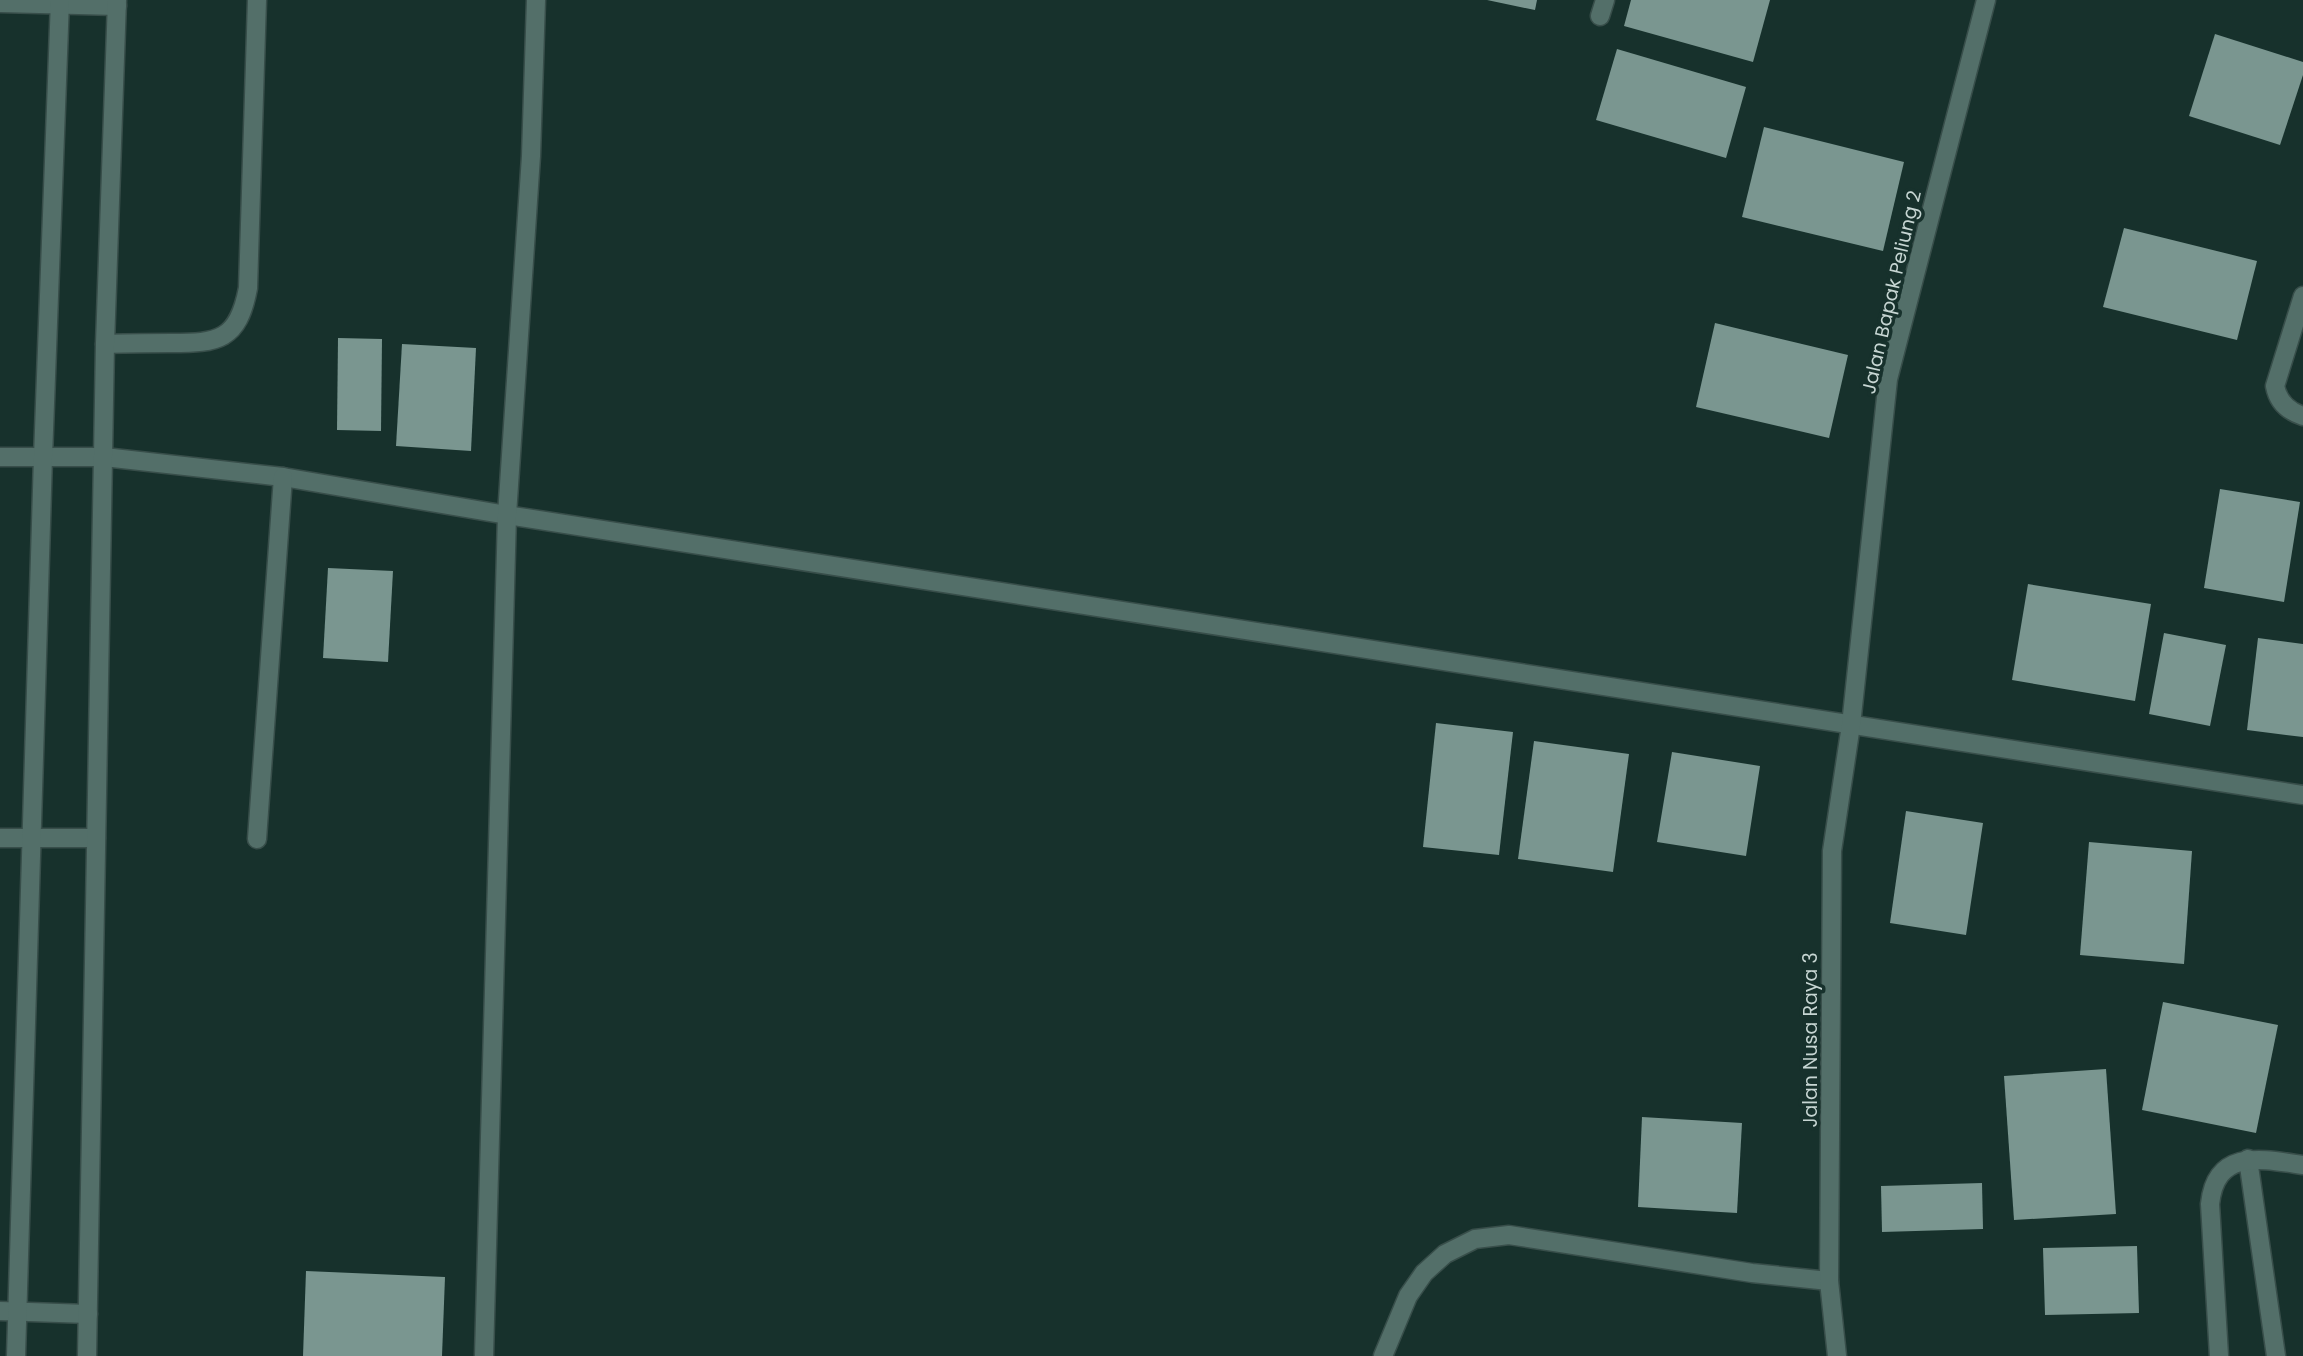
<svg xmlns="http://www.w3.org/2000/svg" width="2303" height="1356" viewBox="0 0 2303 1356" font-family="Poppins,sans-serif">
<rect width="100%" height="100%" fill="#17312c"/>
<g fill="#7a9690">
<path d="M1487,0H1537L1535,10Z"/>
<path d="M1631,0H1770L1753,62L1624,26Z"/>
<path d="M2215,34L2303,62V75L2280,145L2189,116Z"/>
<path d="M1617,49L1746,87L1726,158L1596,120Z"/>
<path d="M1764,127L1904,162L1883,251L1742,217Z"/>
<path d="M2124,228L2257,261L2237,340L2103,307Z"/>
<path d="M1715,323L1848,355L1829,438L1696,407Z"/>
<path d="M338,338L382,339L381,431L337,430Z"/>
<path d="M402,344L476,348L471,451L396,446Z"/>
<path d="M2220,489L2300,502L2284,602L2204,588Z"/>
<path d="M328,568L393,571L388,662L323,658Z"/>
<path d="M2028,584L2151,604L2135,701L2012,680Z"/>
<path d="M2164,633L2226,645L2210,726L2149,714Z"/>
<path d="M2258,638L2303,644V737L2247,730Z"/>
<path d="M1436,723L1513,732L1499,855L1423,847Z"/>
<path d="M1534,741L1629,754L1613,872L1518,859Z"/>
<path d="M1672,752L1760,766L1746,856L1657,842Z"/>
<path d="M1906,811L1983,823L1966,935L1890,923Z"/>
<path d="M2089,842L2192,851L2184,964L2080,955Z"/>
<path d="M2163,1002L2278,1025L2256,1133L2142,1110Z"/>
<path d="M2106,1069L2116,1214L2014,1220L2004,1076Z"/>
<path d="M1642,1117L1742,1123L1737,1213L1638,1207Z"/>
<path d="M1982,1183L1983,1229L1882,1232L1881,1186Z"/>
<path d="M2137,1246L2139,1313L2045,1315L2043,1248Z"/>
<path d="M306,1271L445,1277L442,1356H303Z"/>
</g>
<g fill="none" stroke-linecap="round" stroke-linejoin="round">
<g stroke="#384e4a" stroke-width="21">
<g id="lane">
<path d="M0,3L117,6"/>
<path d="M105,344C127,343 149,343 171,343C218,343 238,341 248,288L257,0"/>
<path d="M0,457H43"/>
<path d="M0,838H96"/>
<path d="M0,1311L88,1314"/>
</g>
</g>
<g stroke="#384e4a" stroke-width="21">
<g id="street">
<path d="M1600,16L1605,0"/>
<path d="M2303,296L2275,386C2278,402 2288,411 2303,416"/>
<path d="M43,457H104L283,477L507,515L2303,795"/>
<path d="M257,839L283,477"/>
<path d="M2248,1159L2276,1356"/>
<path d="M484,1356L507,515L531,156L536,0"/>
<path d="M1383,1356L1408,1296L1424,1273L1445,1254L1475,1239L1509,1235L1752,1273L1829,1281"/>
<path d="M1837,1356L1829,1281L1832,851L1851,725L1888,379L1986,0"/>
<path d="M2219,1356L2210,1204C2216,1148 2262,1159 2303,1165"/>
</g>
</g>
<g stroke="#384e4a" stroke-width="21">
<g id="secondary">
<path d="M16,1356L43,457L60,0"/>
<path d="M87,1356L105,344L117,0"/>
</g>
</g>
<use href="#lane" stroke="#536f69" stroke-width="18"/>
<use href="#street" stroke="#536f69" stroke-width="18"/>
<use href="#secondary" stroke="#536f69" stroke-width="18"/>
</g>
<g text-anchor="middle" stroke-width="7" stroke-linejoin="round" paint-order="stroke">
<g font-size="19" fill="#c7d6d3" stroke="#17312c">
<text transform="translate(1891 292) rotate(-77)" y="7">Jalan Bapak Peliung 2</text>
<text transform="translate(1810 1040) rotate(-90)" y="7">Jalan Nusa Raya 3</text>
</g>
</g>
</svg>
